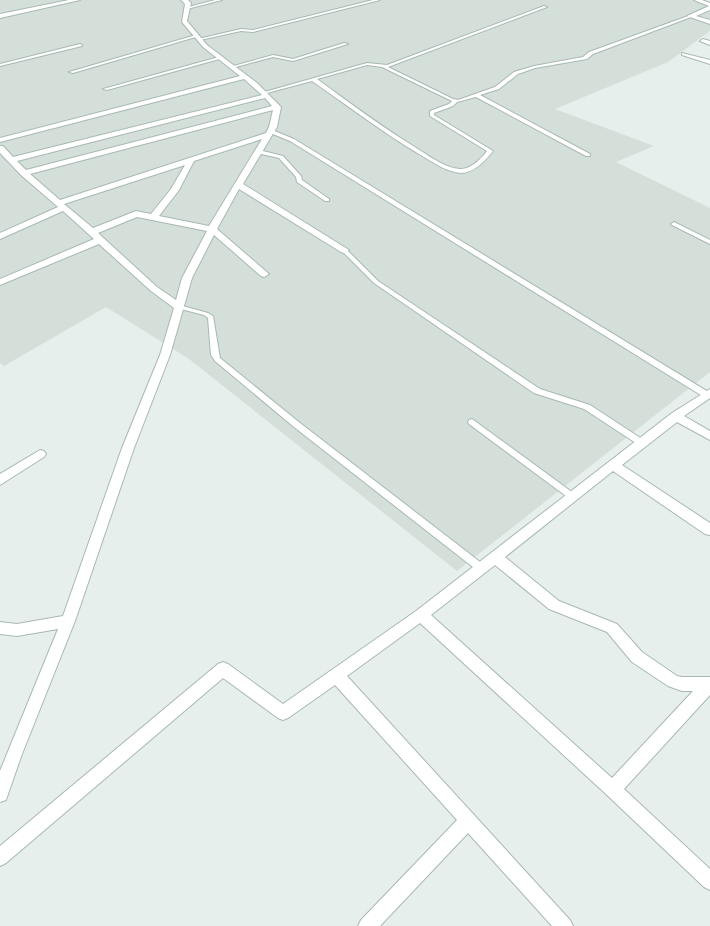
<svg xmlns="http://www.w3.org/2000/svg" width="710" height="926" viewBox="0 0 710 926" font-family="Lato,sans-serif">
<rect width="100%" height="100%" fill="#e6efeb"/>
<path fill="#d4dfda" d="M0,0H696L710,4V31L668,62L555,109L654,146L616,162L710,208V372L457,571L189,359L106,307L4,366L0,363Z"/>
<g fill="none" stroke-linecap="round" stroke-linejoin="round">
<g stroke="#a8b8b2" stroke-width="2">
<g id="service">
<path d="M215,0H222L187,9L185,8Z"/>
<path d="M373,0H380L253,32L241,31L200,40L198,39L241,29L253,30Z"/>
<path d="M544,6L547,7L388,67L453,99L458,100L495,87L514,72L534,66L583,57L589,52L691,15V17L593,54L587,59L535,68L518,74L499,89L480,95L590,154V156H586L476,97L457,102L453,106L434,113V115L493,151C485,161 474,173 461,173C446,172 431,161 419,154C382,132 347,105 312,81L263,94L261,93L367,63L387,65ZM367,65L382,67L452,101L449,104L430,111V116L487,151C481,159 470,170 460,169C446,168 432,158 421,151C385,129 351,104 317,79Z"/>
<path d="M196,35L199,36L73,73L69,72Z"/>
<path d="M344,43L348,44L293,61L273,57L232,68L230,67L273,55L293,59Z"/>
<path d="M80,44L82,45V46L0,66V64Z"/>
<path d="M219,57L223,58L107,90L103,89Z"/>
<path d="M268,130H272L294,139L710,393V397H704L290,141L268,132Z"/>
<path d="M259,150L283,156L301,176L302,180L329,199V201H325L297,182L296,177L279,158L257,153L256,152Z"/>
<path d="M674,222L710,240V244L672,225L671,224Z"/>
<path d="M344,248L346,249L378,281L540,389L590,405L645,441L646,443L645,445H639L584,409L534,393L374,283L341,250Z"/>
<path d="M179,305L208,313L213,316L220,358L300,423L484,565L485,568L484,571L481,572L478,571L294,427L215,361L211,355L208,318L204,315L177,308L176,307Z"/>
<path d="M472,419L576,495L577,497L576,499H570L469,424L468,422L469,420Z"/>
</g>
</g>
<g stroke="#a8b8b2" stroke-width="2">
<g id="minor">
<path d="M69,0H80L0,18V14Z"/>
<path d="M181,0H188L191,3L187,21L207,45L257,83L281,107L277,127L243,184L349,250L344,253L341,252L239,189L217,229L269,274L264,277L261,276L214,235L192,278L170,355L134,448L75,621L22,754L8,794L6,800L0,802V771L58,629L17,636L0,634V622L17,624L63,616L122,448L160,355L174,308L151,291L99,244L0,285V279L94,239L63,211L0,239V233L58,207L21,175L0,153V146H3L13,157L262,95L244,79L0,142V138L240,76L203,47L182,22L185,4ZM265,98L272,106L26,170L17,161ZM273,110L269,127L266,133L60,200L30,174ZM262,139L209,226L159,216L179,190L194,161ZM185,165L171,189L151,214L136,211L93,228L64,204ZM137,217L207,231L182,278L176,300L157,287L98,233Z"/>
<path d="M694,0H702L710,3V10L696,16L710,20V24L687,16L709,6Z"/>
<path d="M703,39L710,41V45L700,41Z"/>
<path d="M682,53L710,60V64L682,55Z"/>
<path d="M710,389V398L684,416L710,431V440L677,422L622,465L710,523V535L705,534L613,471L505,557L559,601L617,624L642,652L677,676L682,677H710V695L624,789L710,869V890L704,887L607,795L420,623L347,676L570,920L573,926H552L468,833L380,926H358L361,920L457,820L335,685L288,718L283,720L278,718L223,678L6,863L0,866V846L218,664L223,662L228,664L283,704L416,611L672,413ZM495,565L549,609L607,632L632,662L668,686L682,691H693L612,778L431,615Z"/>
<path d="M40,450L44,451L46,454L44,457L0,485V474Z"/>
</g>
</g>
<use href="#service" fill="#fff" fill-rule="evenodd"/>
<use href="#minor" fill="#fff" fill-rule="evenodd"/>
</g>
</svg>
